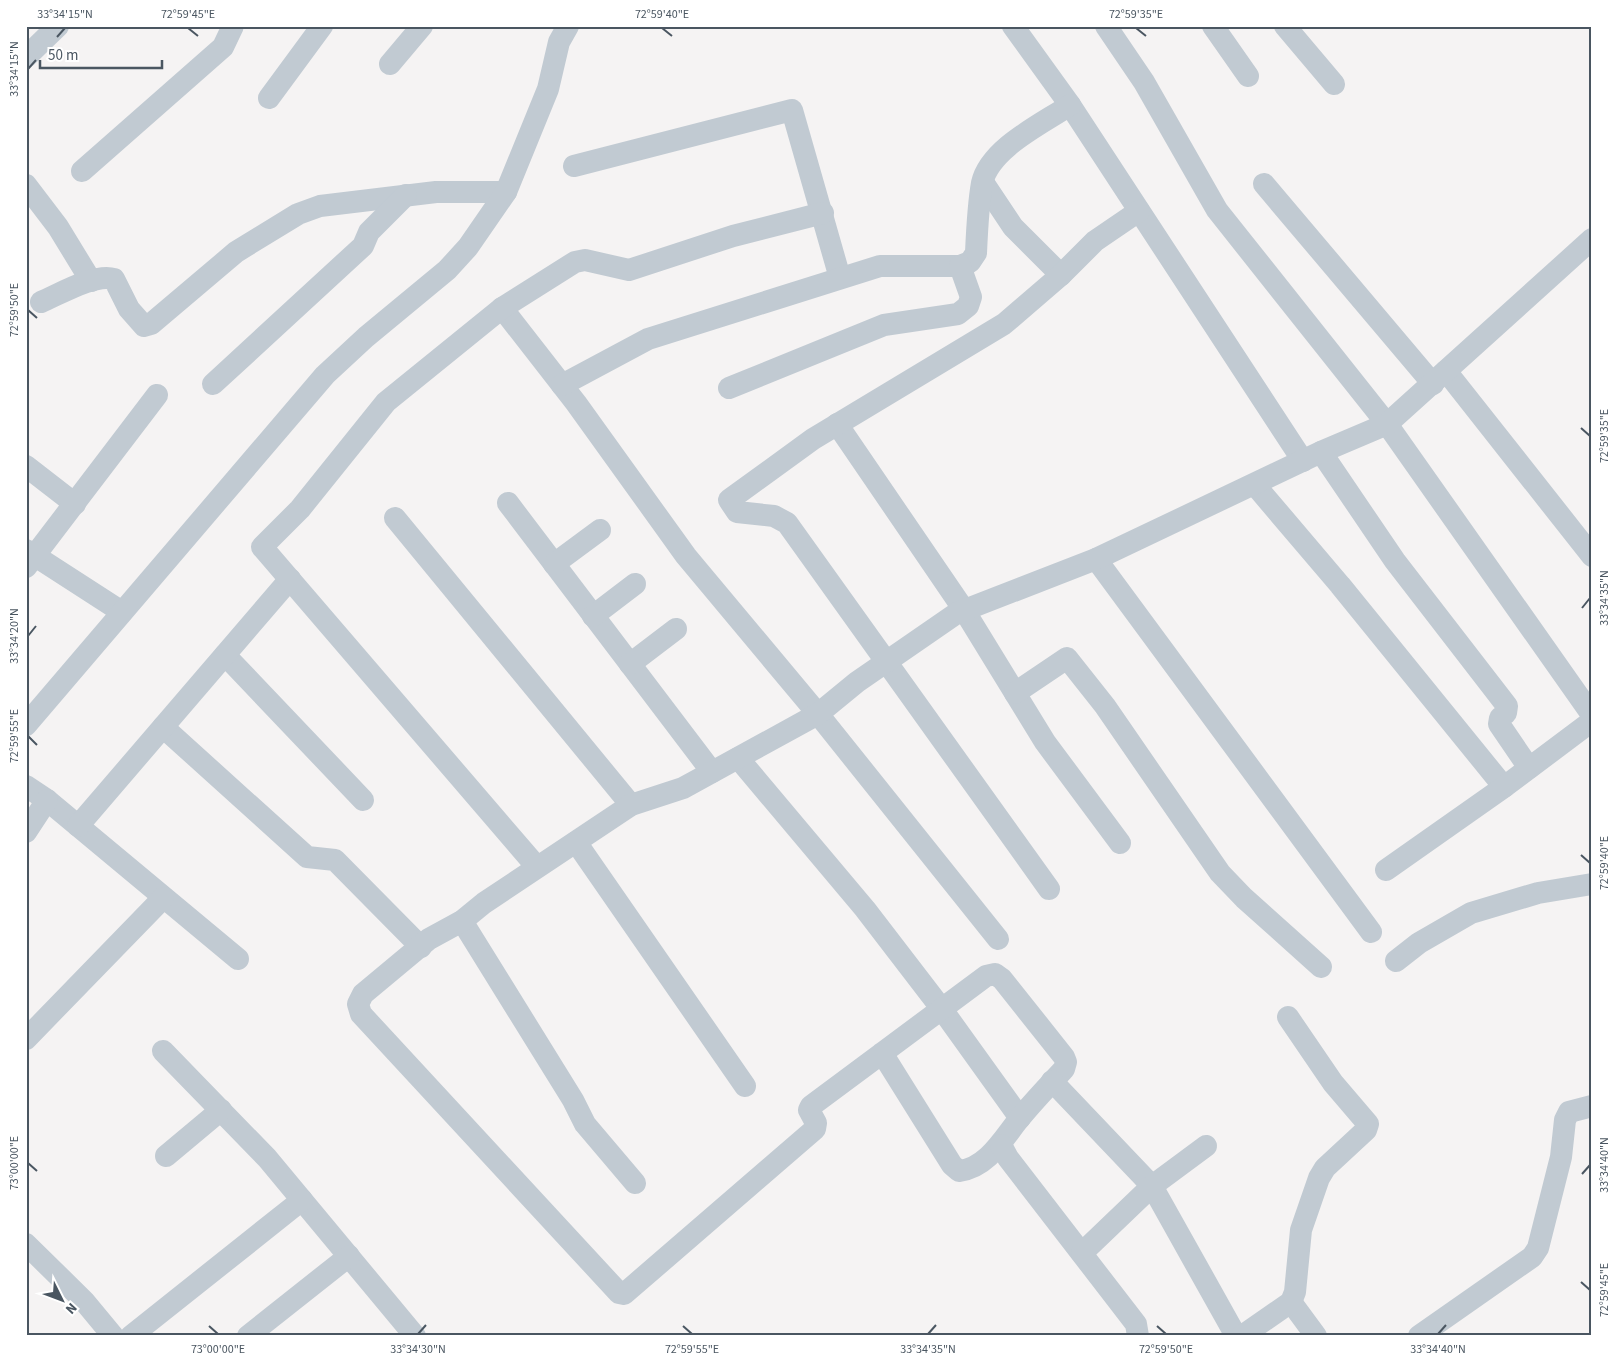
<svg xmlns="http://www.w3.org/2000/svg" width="1618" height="1362" viewBox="0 0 1618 1362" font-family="'Source Sans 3',sans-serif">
<rect width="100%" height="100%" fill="#f5f3f3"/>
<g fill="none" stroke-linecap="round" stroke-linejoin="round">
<g stroke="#c1cad2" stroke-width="22">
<path d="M1013,26L1070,105L1303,461"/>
<path d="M1106,26L1144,82L1217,210L1387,424L1592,715"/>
<path d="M1213,26L1248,76"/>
<path d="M1285,26L1334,84"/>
<path d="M26,57L58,26"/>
<path d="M390,64L422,26"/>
<path d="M269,98L322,26"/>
<path d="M574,166L792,110L840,278"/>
<path d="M82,171L223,47L233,26"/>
<path d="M983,182L1013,227L1061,275"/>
<path d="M1264,184L1433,384"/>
<path d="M26,185L58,227L91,281"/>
<path d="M41,302C60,294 95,273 114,279L129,309L144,326L151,324L236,252L298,214L320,206L436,192H506"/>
<path d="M502,308L576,403L686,556L818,714L998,939"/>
<path d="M1446,371L1592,556"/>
<path d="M213,384L363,246L369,232L406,195"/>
<path d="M562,385L648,339L880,266H960L970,262L976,253C977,230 978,206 982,183C990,148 1042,124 1070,105"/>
<path d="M729,388L884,325L958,314L968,306L971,297L960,266"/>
<path d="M837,424L964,610L1045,742L1120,843"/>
<path d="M1321,452L1395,561L1507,706L1506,713L1500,718L1499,724L1529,768"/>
<path d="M26,466L75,504"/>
<path d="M1255,485L1340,585L1504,787"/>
<path d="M508,503L712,772"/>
<path d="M395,518L631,805"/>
<path d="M26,550L122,612"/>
<path d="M1096,559L1371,932"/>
<path d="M554,564L600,530"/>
<path d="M26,567L157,395"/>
<path d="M593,616L635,584"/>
<path d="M225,655L363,800"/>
<path d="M630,664L676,629"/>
<path d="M1015,693L1067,658L1105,706L1220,873L1244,898L1321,967"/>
<path d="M26,725L325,375L366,337L447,270L468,247L506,192L548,89L559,42L568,26"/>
<path d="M163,727L307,857L335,860L421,947"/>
<path d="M738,758L865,909L941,1008L1020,1118"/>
<path d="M26,786L47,800L238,959"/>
<path d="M78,826L290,579"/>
<path d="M26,832L47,800"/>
<path d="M576,842L745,1086"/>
<path d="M537,867L262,547L300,509L386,402L502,308L575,262L585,260L629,270L733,236L823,213"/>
<path d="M1386,870L1504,787L1592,721"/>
<path d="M1049,889L787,523L774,516L737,512L729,500L813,439L1004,324L1061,275L1095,241L1139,211"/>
<path d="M462,921L573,1100L585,1124L635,1183"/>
<path d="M1396,961L1419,943L1471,913L1538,893L1592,884"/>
<path d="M26,1039L163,898"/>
<path d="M163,1051L267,1158L415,1336"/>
<path d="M882,1053L952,1165L959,1171C987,1168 1003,1139 1019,1119C1033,1102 1049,1085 1064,1069L1066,1062L1064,1057L1002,979L995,974L986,976L811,1106L809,1110L816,1123L815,1129L624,1294L619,1293L361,1014L358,1004L363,994L429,939L462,921L484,903L631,805L683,788L818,714L857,682L957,613L1096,559L1321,452L1387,424L1592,239"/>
<path d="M1052,1081L1152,1186L1236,1336"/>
<path d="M1001,1145L1008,1158L1136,1324L1138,1336"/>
<path d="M166,1156L221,1110"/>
<path d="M26,1244L84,1301L113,1336"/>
<path d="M1082,1253L1152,1186L1206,1146"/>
<path d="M1291,1302L1316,1336"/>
<path d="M131,1336L302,1200"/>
<path d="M248,1336L349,1256"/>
<path d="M1242,1336L1291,1302L1295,1292L1301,1230L1319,1178L1325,1168L1366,1130L1368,1124L1333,1083L1288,1017"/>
<path d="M1419,1336L1532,1257L1538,1248L1561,1157L1565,1120L1569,1112L1592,1106"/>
</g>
</g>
<path fill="none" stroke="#4a5661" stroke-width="2" d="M188,28L198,36M662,28L672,36M1136,28L1146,36M57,37L65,28M28,69L36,60M28,310L37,318M1581,428L1590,436M1582,608L1590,598M28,636L36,626M28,736L37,745M1581,855L1590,863M28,1163L37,1171M1582,1174L1590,1165M1581,1282L1590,1290M209,1326L218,1334M683,1326L692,1334M1157,1326L1166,1334M418,1334L426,1325M928,1334L936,1325M1438,1334L1446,1325"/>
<rect width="1618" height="1362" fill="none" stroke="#ffffff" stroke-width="55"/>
<g transform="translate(62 1300) rotate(132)" stroke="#ffffff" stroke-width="4" paint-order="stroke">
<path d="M0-4L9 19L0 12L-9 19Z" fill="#4a5661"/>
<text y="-8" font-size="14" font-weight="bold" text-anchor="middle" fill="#4a5661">N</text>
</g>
<path d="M40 60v8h122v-8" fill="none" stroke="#4a5661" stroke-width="2.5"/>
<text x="48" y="60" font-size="15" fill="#4a5661" stroke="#ffffff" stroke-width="4" paint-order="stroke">50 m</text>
<rect x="28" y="28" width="1562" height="1306" fill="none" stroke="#4a5661" stroke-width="2"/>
<g font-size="12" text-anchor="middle" fill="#4a5661">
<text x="65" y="18">33°34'15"N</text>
<text x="188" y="18">72°59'45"E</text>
<text x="662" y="18">72°59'40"E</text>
<text x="1136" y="18">72°59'35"E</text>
<text transform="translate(14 69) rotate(-90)" y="4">33°34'15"N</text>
<text transform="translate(14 310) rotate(-90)" y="4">72°59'50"E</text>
<text transform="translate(1604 436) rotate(-90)" y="4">72°59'35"E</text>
<text transform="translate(1604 598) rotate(-90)" y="4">33°34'35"N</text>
<text transform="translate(14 636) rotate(-90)" y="4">33°34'20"N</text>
<text transform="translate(14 736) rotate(-90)" y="4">72°59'55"E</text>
<text transform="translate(1604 863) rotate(-90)" y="4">72°59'40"E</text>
<text transform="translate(14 1163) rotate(-90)" y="4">73°00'00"E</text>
<text transform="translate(1604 1165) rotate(-90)" y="4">33°34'40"N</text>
<text transform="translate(1604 1290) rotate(-90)" y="4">72°59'45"E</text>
<text x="218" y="1353">73°00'00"E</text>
<text x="418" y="1353">33°34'30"N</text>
<text x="692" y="1353">72°59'55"E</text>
<text x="928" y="1353">33°34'35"N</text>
<text x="1166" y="1353">72°59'50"E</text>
<text x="1438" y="1353">33°34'40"N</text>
</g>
</svg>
